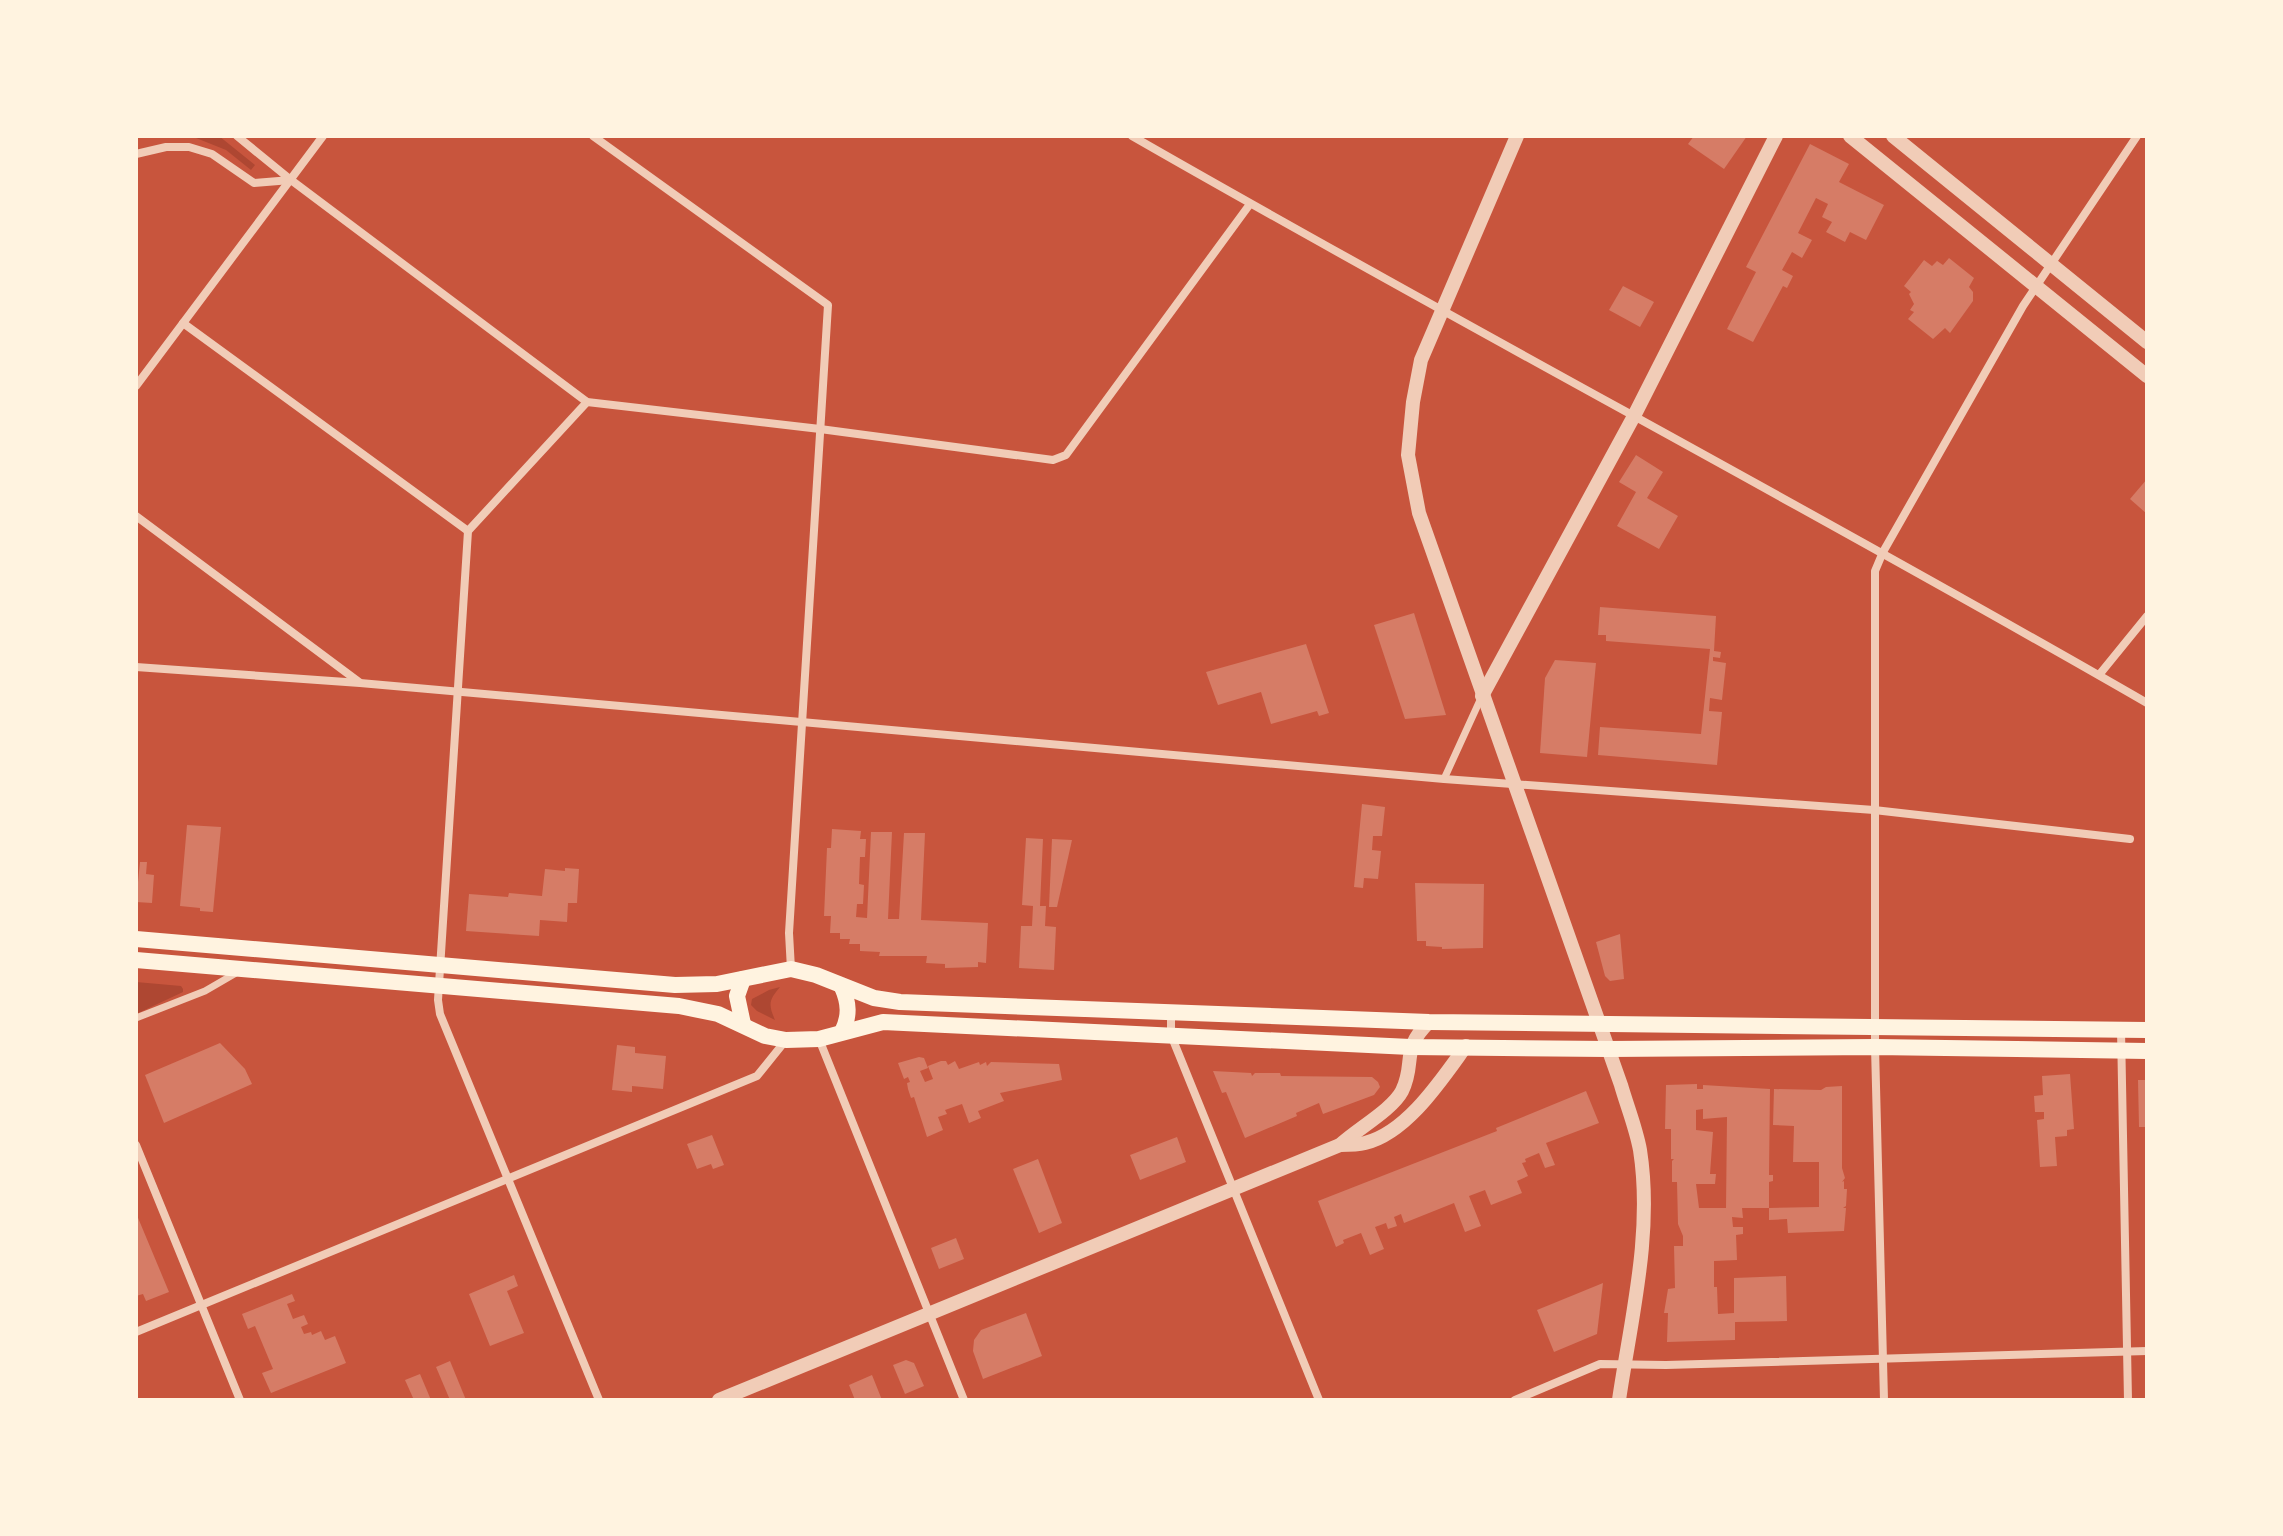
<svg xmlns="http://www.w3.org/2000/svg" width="2283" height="1536" viewBox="0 0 2283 1536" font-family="'Alegreya Sans',sans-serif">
<rect width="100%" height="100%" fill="#c8553d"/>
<g fill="#ae4732">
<path d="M191,136H219L255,165L251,170L226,150Z"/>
<path d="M136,982L181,986L183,989V992L136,1014Z"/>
<path d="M780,987C769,1000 768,1004 775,1020L757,1011L751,1005L752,999L769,990Z"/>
</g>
<g fill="#d67c66" fill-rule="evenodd">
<path d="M1694,136H1747L1724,169L1688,144Z"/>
<path d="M1810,144L1849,164L1839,182L1884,205L1866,240L1850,232L1845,242L1826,232L1832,222L1822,217L1828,204L1816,198L1798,233L1812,240L1802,258L1792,252L1782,270L1793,276L1787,288L1783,286L1753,342L1727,329L1756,272L1746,267Z"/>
<path d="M1949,258L1974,278L1969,287L1973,292V301L1950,333L1945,328L1933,339L1908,319L1914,312L1910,310L1914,304L1909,294L1911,292L1904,286L1924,260L1932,266L1937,261L1943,265Z"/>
<path d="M1623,286L1654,302L1640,327L1609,310Z"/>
<path d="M1636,455L1663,472L1647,498L1678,516L1659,549L1617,526L1636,492L1619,482Z"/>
<path d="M2147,479V514L2130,499Z"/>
<path d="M1600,607L1716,616L1714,651L1721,652L1720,658L1713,657V661L1726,663L1722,700L1710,698L1709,711L1722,712L1717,765L1598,755L1600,727L1701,734L1710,649L1606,641V635H1598Z"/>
<path d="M1414,613L1446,715L1405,719L1374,625Z"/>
<path d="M1306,644L1329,713L1319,716L1317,711L1271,724L1261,692L1218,705L1206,672Z"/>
<path d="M1555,660L1596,663L1587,757L1540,753L1545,678Z"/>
<path d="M1362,804L1385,807L1382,836H1373L1372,850L1381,851L1378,879L1364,878L1363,888L1354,887Z"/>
<path d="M187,825L221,827L213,912L200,911V908L180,906Z"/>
<path d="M832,829L861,831L860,839H866L865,857H860L859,884L864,885L863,904H857L856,917L867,918L871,832H892L888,919H899L904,833H925L921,920L988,923L986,963L978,962V967L945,968V964L926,963L927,956H879L880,952L860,951V944H849L850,939H840V933H830L831,916H824L827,848H831Z"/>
<path d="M1026,838L1043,839L1040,906H1046L1045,926L1056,927L1054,970L1019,968L1021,926H1032L1033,906L1022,905Z"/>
<path d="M1052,839L1072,840L1057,907H1049Z"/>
<path d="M140,862H147L146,874L154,875L152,903L136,902Z"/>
<path d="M565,868L579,869L577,903H568L567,922L540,920L539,936L466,931L469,894L508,897L509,893L542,896L545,869L565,871Z"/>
<path d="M1415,883L1484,884L1483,948L1442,949V947L1426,946V941H1417Z"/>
<path d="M1620,934L1624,979L1610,981L1605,976L1596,942Z"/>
<path d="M220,1043L245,1069L252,1084L164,1123L145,1075Z"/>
<path d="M617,1045L635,1047V1053L666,1056L663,1089L632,1086V1092L612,1090Z"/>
<path d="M919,1057L924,1058L928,1068L920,1071L925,1082L933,1079L928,1066L941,1061H946L948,1065L955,1061L959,1069L979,1062L980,1065L986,1062L987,1066L991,1062L1059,1064L1062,1080L1000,1093L1004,1101L978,1111L981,1118L969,1123L962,1104L945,1110L947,1114L938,1117L943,1130L927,1137L914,1097L911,1098L908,1089L907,1083L910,1082L908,1077L904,1079L898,1063Z"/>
<path d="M1213,1071L1251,1073L1252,1076L1255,1073H1280L1281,1076L1372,1077L1378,1082L1380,1087L1374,1095L1323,1114L1319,1103L1296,1113L1297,1116L1245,1138L1226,1092L1222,1093Z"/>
<path d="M2070,1074L2074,1129L2067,1130V1136L2055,1137L2057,1166L2040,1167L2037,1120L2044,1119V1112H2035L2034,1096L2043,1095L2042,1076Z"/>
<path d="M2138,1080H2147V1127H2139Z"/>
<path d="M1697,1084V1089H1703V1085L1770,1089L1769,1175H1773V1181L1769,1182V1208H1742L1743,1218L1732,1217L1733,1227H1743V1234L1736,1235L1737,1260L1714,1261V1287H1717L1718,1314L1734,1313V1278L1786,1276L1787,1321L1735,1322V1340L1667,1342L1668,1313H1664L1668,1289L1675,1288L1674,1246H1683V1236L1678,1224L1677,1182H1672V1161L1674,1159H1671V1129H1665L1666,1085ZM1703,1109V1119L1727,1117L1726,1208H1699L1696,1184H1715L1716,1174H1710L1713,1132L1696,1130V1110Z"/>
<path d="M1842,1086V1168L1845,1178L1842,1182L1844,1181V1189H1847L1846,1206L1843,1208H1846L1844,1231L1788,1233L1787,1219L1769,1220V1208L1819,1207V1162H1793L1794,1126L1773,1125L1774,1089L1821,1090L1826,1087Z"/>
<path d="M1586,1091L1599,1123L1546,1143L1555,1165L1545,1168L1539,1153L1525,1159L1526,1162L1522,1163L1528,1176L1517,1181L1522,1193L1491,1205L1485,1190L1469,1196L1481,1226L1465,1232L1454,1203L1404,1223L1401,1214L1394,1217L1397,1226L1388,1229L1386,1223L1375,1227L1384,1249L1370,1255L1361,1233L1343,1240L1344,1243L1336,1247L1318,1201L1497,1131L1496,1128Z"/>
<path d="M712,1135L724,1165L713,1169L711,1164L697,1169L687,1144Z"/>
<path d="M1177,1137L1186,1162L1140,1180L1130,1155Z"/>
<path d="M1038,1159L1062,1223L1039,1233L1013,1169Z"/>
<path d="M136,1213L169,1292L146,1301L143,1294L136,1296Z"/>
<path d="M956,1238L964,1259L939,1269L931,1248Z"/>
<path d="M514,1275L518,1286L507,1291L524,1333L490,1346L469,1294Z"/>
<path d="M1603,1283L1597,1334L1554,1352L1537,1310Z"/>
<path d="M292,1294L295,1301L287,1304L293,1319L304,1315L308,1324L301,1327L304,1334L311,1332L312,1335L321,1331L325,1340L335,1336L346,1363L271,1393L262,1373L273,1369L255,1326L248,1329L242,1314Z"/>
<path d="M1026,1313L1042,1356L983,1379L973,1351L974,1340L981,1330Z"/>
<path d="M906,1360L914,1363L924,1386L905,1394L893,1365Z"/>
<path d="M450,1361L466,1400H450L436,1367Z"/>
<path d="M420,1374L431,1400H414L405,1380Z"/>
<path d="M872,1375L882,1400H855L849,1385Z"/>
</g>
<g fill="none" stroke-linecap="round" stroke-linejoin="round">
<g stroke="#f1ccb7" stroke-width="7">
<path d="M1444,779L1481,698"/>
<path d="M136,1018L205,991L236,973"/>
</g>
<g stroke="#f1ccb7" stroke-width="8">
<path d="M237,136L291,180L587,402L820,429L1053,460L1066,455L1250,204"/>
<path d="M593,136L828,305L789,933L791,969"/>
<path d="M1132,136C1468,329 1811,509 2147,703"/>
<path d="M136,154L166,147H189L212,154L254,183L291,180"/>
<path d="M183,323L468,531"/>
<path d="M136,386L323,136"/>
<path d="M587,402L468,531L438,1000L440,1014L599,1400"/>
<path d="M136,516L359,682"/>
<path d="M136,667L360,683L1444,779L1874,810L2130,839"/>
<path d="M2099,675L2147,616"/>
<path d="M1171,1014V1035L1319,1400"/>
<path d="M2121,1030L2128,1400"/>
<path d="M819,1039L964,1400"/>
<path d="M136,1145L240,1400"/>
<path d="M136,1332L757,1076L786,1040"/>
<path d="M1515,1400L1600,1364L1666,1365L2147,1351"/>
<path d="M1884,1400L1875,1047V571L1883,552L2023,306L2137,136"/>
</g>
<g stroke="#f1ccb7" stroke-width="14">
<path d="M1517,136L1421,360L1413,402L1408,455L1419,513L1621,1085C1627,1106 1636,1128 1640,1150C1653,1233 1631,1318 1619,1400"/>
<path d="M1850,136L2147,376"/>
<path d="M1893,136L2147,342"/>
<path d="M1482,696L1634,416L1776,136"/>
<path d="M1340,1145C1357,1129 1392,1110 1402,1091C1416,1063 1400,1050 1429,1022"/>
<path d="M719,1400L1340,1145C1348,1145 1357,1145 1365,1143C1407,1133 1442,1079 1466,1046"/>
</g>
<g stroke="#fff3e0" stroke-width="16">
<path d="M136,939L675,985L717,984L791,969L816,975L874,998L900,1002L1429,1022L2147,1030"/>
<path d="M136,960L679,1006L718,1014L765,1036L786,1040L819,1039L883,1022L1410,1047L1608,1049L1875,1047L2147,1051"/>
<path d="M842,987C849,1003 850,1016 842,1032"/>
<path d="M743,1024L737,996L743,979"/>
</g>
</g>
<rect width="2283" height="1536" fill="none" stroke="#fff3e0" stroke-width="276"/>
</svg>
